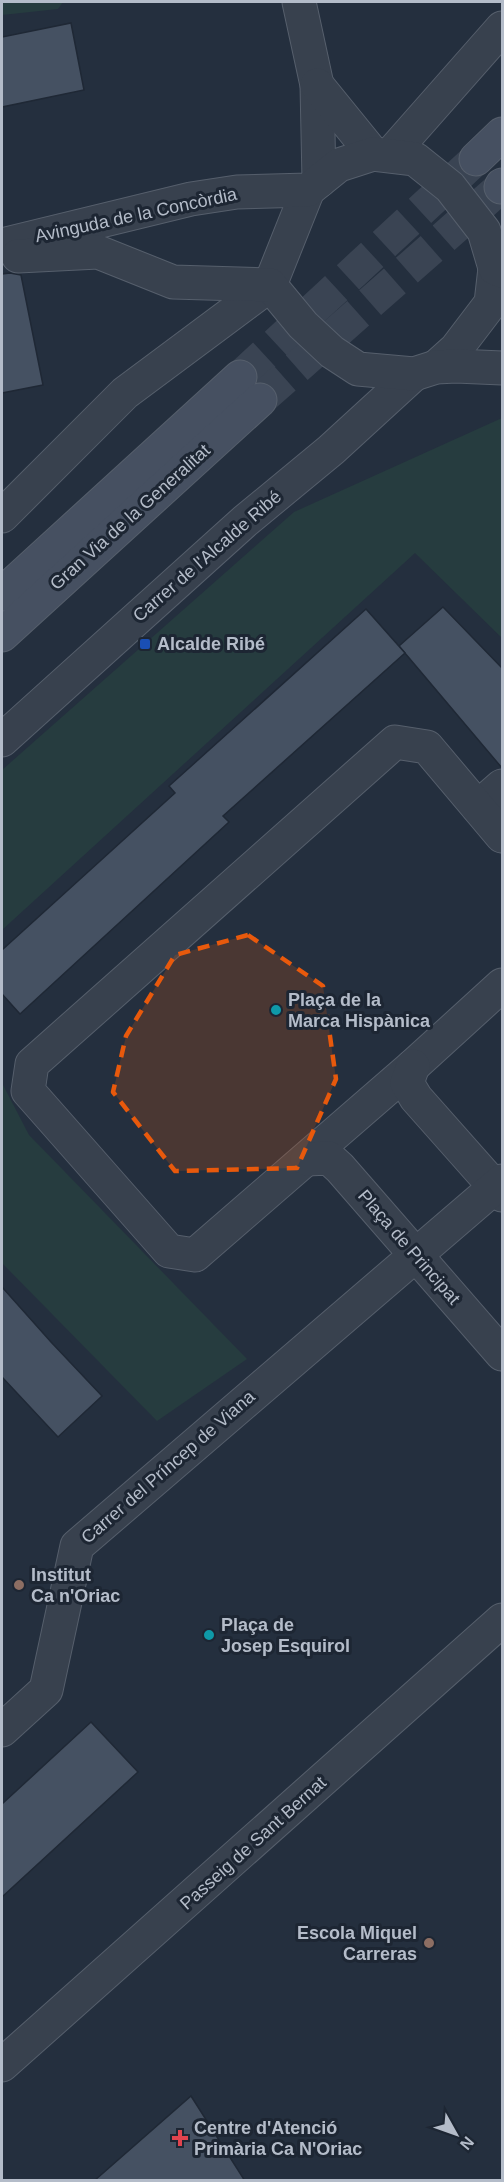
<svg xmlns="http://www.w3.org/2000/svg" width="504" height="2182" viewBox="0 0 504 2182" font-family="Arial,sans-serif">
<rect width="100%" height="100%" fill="#242f3e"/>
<g fill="#263c3f">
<path d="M2,2H63L58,9L2,15Z"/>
<path d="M502,418V638L415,553L2,930V770L294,512Z"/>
<path d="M2,1083L29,1135L247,1359L157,1421L2,1263Z"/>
</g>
<g fill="#455162" stroke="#1f2835" stroke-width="1.5">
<path d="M71,23L84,90L2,107V37Z"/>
<path d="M10,273L21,275L43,385L2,393V274Z"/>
<path d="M443,607L502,668V768L399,646Z"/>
<path d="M366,609L405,653L223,816L229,822L20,1014L2,994V950L175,793L169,786Z"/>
<path d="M2,1287L51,1342L102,1396L58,1437L2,1377Z"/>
<path d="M91,1722L138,1772L2,1897V1804Z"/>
<path d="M191,2096L245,2181H94Z"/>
</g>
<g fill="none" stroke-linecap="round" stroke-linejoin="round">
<g stroke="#3a4453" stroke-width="33" stroke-dasharray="33 16" stroke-linecap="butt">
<path d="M240,377L476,159"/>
<path d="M260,400L501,187"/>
</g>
<g stroke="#565f6c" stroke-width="35">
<g id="minor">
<path d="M299,2L317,85L319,181"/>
<path d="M317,85L373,154"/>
<path d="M390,155L502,28"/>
<path d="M436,367L456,349L491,303L495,268L502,261"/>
<path d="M2,516L125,393L270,285L308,190"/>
<path d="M2,740L245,521L331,450L414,374"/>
<path d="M478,807L502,786"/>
<path d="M502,836L427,747L395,742L32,1064L28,1091L169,1251L195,1255L413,1066L502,985"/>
<path d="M413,1066L407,1083L416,1098L502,1195"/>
<path d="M307,1159L329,1158L340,1168L502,1354"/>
<path d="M2,1730L46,1690L77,1546L502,1181"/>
<path d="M2,2065L502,1620"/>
</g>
</g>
<g stroke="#565f6c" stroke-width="35">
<g id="tertiary">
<path d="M2,245L191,199L237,192L308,190L339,165L373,154L415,159L450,187L484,231L495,268L502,271"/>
<path d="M18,256L98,252L173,282L270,285L303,325L332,352L358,369L414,374L436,367L456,366L502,368"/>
</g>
</g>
<g stroke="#565f6c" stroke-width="35">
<g id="secondary">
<path d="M476,159L502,134"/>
<path d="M501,187L502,185"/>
<path d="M2,594L240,377"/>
<path d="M2,635L260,400"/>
</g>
</g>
<use href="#minor" stroke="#38414e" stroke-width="33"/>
<use href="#tertiary" stroke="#38414e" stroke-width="33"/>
<use href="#secondary" stroke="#465061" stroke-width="33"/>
</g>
<path fill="#e8590c" fill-opacity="0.2" stroke="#e8590c" stroke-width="4.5" stroke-dasharray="12 8" stroke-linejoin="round" d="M248,935L323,986L336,1079L297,1168L175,1171L113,1092L126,1036L175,955Z"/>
<rect fill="#1a4fb4" stroke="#1d2633" stroke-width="2" x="139" y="638" width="12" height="12" rx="3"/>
<g fill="#0f9aa8" stroke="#1d2633" stroke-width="2">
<circle cx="276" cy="1010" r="6"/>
<circle cx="209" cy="1635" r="6"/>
</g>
<g fill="#8d6e63" stroke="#1d2633" stroke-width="2">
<circle cx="19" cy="1585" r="6"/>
<circle cx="429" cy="1943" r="6"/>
</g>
<path fill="#e0444e" stroke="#1d2633" stroke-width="2" d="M177 2129h6v6h6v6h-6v6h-6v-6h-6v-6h6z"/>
<g text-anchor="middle" stroke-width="6" stroke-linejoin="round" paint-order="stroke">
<g font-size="18" fill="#b4bcc9" stroke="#1d2633">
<text transform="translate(136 215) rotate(-12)" y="6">Avinguda de la Concòrdia</text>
<text transform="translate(130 517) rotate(-42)" y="6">Gran Via de la Generalitat</text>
<text transform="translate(207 556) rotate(-41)" y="6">Carrer de l'Alcalde Ribé</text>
<text transform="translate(409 1247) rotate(49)" y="6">Plaça de Principat</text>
<text transform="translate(168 1467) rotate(-41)" y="6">Carrer del Príncep de Viana</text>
<text transform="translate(253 1843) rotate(-42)" y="6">Passeig de Sant Bernat</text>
</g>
<g font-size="18" font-weight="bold" fill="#b4bcc9" stroke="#1d2633" text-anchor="start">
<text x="157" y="650">Alcalde Ribé</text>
<text x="288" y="1006">Plaça de la<tspan x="288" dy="21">Marca Hispànica</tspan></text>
<text x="31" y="1581">Institut<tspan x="31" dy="21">Ca n'Oriac</tspan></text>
<text x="221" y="1631">Plaça de<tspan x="221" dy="21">Josep Esquirol</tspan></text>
<text x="417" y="1939" text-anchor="end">Escola Miquel<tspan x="417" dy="21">Carreras</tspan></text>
<text x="194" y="2134">Centre d'Atenció<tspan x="194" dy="21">Primària Ca N'Oriac</tspan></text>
</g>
</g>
<rect width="504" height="2182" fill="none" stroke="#b4bcc9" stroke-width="6"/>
<g transform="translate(456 2134) rotate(130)" stroke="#1d2633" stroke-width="4.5" paint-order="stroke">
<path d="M0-4.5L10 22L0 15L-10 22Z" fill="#b4bcc9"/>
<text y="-9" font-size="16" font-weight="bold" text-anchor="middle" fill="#b4bcc9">N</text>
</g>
</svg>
